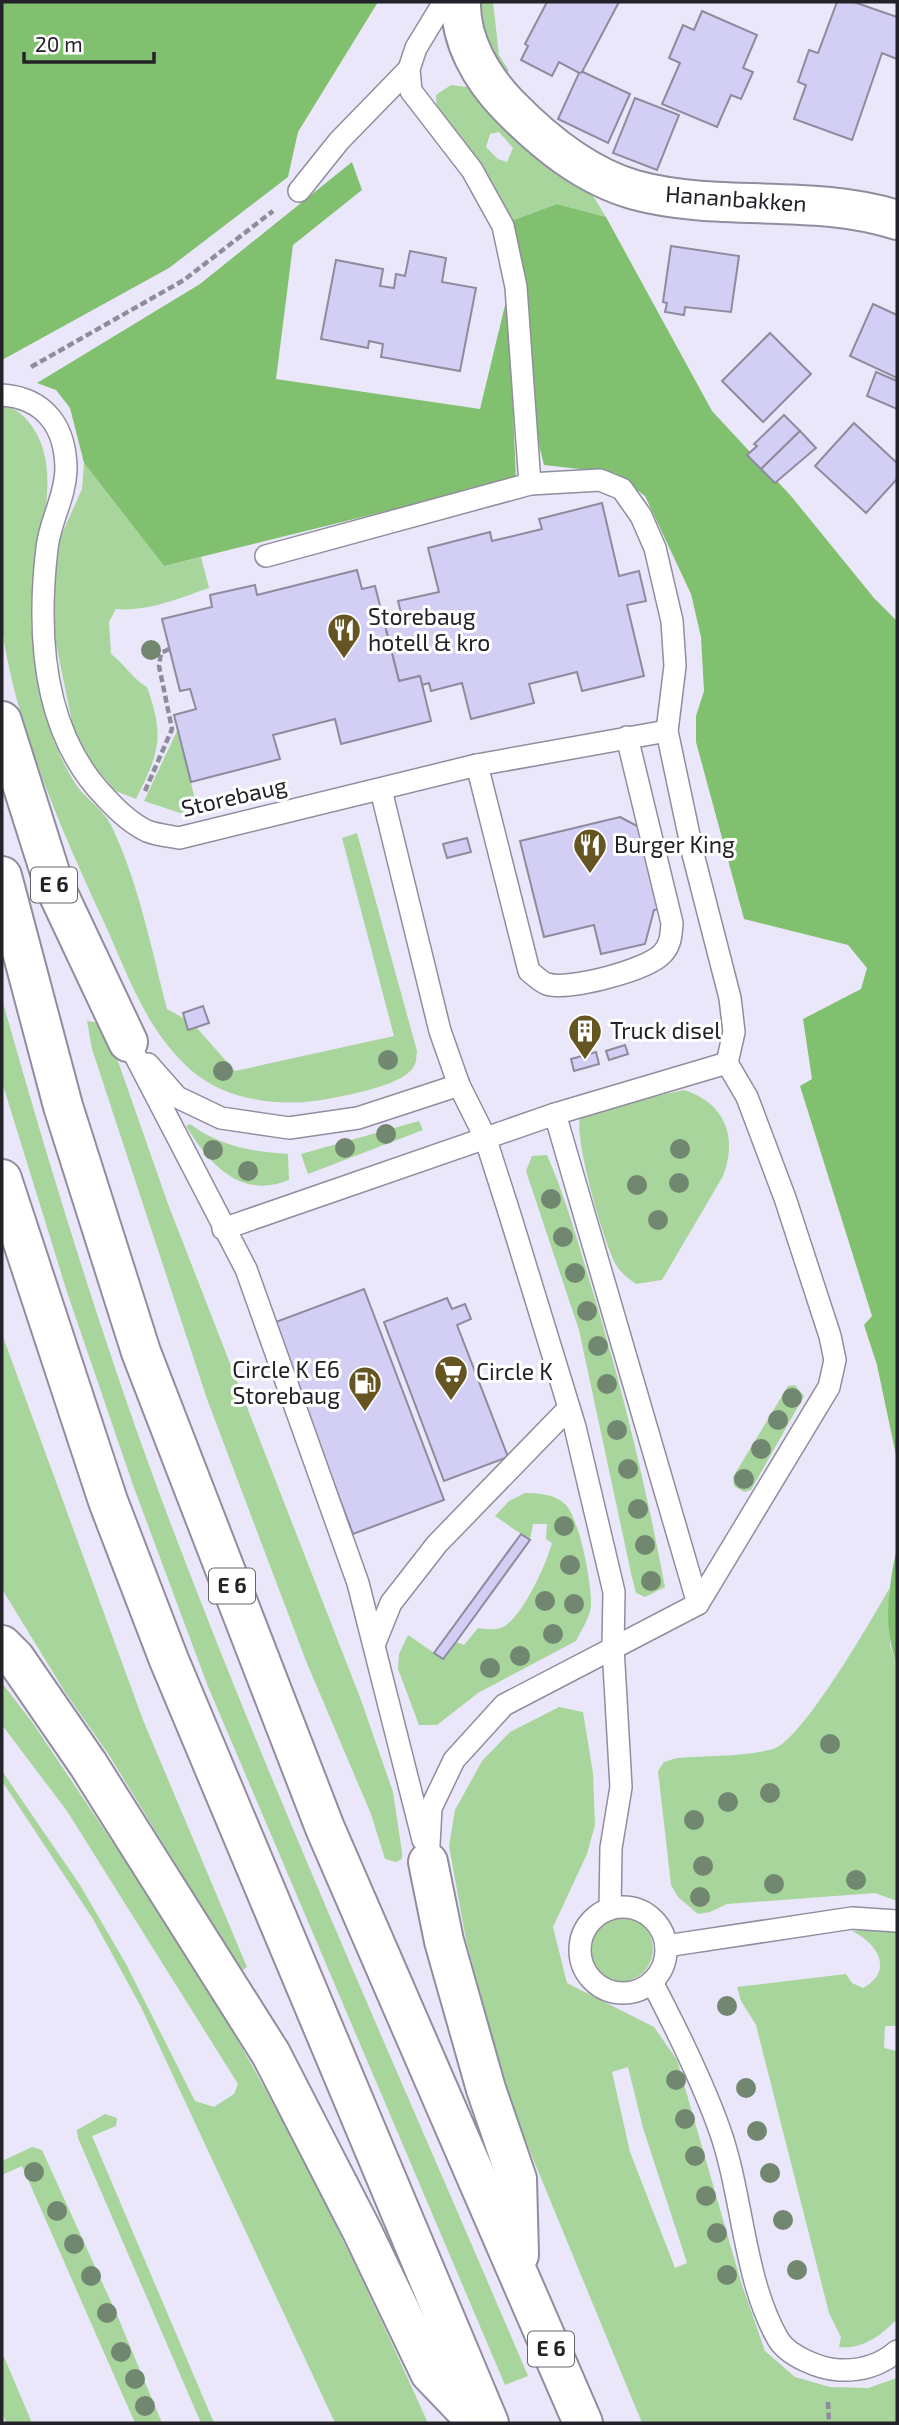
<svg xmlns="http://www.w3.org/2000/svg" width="899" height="2425" viewBox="0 0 899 2425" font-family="'Exo 2',sans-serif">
<rect width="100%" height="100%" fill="#ebe7fa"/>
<g fill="#a8d59c" fill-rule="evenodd">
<path d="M476,2H493L499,55L509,71L498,75L478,38Z"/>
<path d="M451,85L467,87L504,127L590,191L606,217L557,204L511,221L485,169L437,113L436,95ZM499,132L513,148L507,162L498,159L486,147L490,134Z"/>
<path d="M2,406C12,406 21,413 28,421C71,472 29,555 31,616C33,671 45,736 75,783C85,799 105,810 112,827C139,885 151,947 167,1009L185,1019L188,1030L196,1027L235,1071L394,1036L342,838L357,833L417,1051C416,1055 417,1062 414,1066C405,1084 357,1093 338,1097C290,1108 231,1104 192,1071C146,1031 128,975 104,922C63,834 15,725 2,628C0,606 2,582 2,559C2,508 2,457 2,406Z"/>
<path d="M84,463L164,566L201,557L209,588C179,598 149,612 116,609L109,622L111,654C125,664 133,680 147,687C165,737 159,753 136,799L116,791L91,763L73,727L53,629L56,547L82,489Z"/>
<path d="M178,729L198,812L180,813L144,801Z"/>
<path d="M2,999C53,1180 108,1359 175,1535C283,1819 409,2096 528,2376L505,2385L207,1684L133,1485L67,1292L2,1082Z"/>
<path d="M87,1021L100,1023L119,1064L168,1204L361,1700L393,1792L402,1852V1859L396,1862L385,1859L371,1814L306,1661L207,1399L92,1049Z"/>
<path d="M684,1090C725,1103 738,1137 723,1176L662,1280L636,1284C629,1279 621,1273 616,1265C604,1244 574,1140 580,1117L615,1105Z"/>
<path d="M419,1121L423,1130L308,1174L301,1154Z"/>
<path d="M190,1124C219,1146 253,1152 288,1154L289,1180C241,1200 209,1164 186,1126Z"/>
<path d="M547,1155C564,1194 576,1235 588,1276C620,1378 645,1481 665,1587L645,1597L636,1593L631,1573L579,1330L526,1171L532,1156Z"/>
<path d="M2,1334L143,1720L247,1967L241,1971L109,1755L65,1692L2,1589Z"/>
<path d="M795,1385L804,1396L751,1490L744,1492L734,1486L733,1477L788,1386Z"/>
<path d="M525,1493C539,1493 555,1494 566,1505C580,1521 592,1584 591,1606C590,1617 581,1631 576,1641L478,1693L437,1725H419L398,1669L399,1654L408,1635L443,1659L456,1642L464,1645L478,1628C487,1629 497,1631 505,1626C524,1613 546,1565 552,1543L546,1539L547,1524H533L530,1540L495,1516L509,1501Z"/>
<path d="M889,1589L890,1646L897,1664V1901L875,1893L727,1904L710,1912L698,1914L678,1897L671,1885L658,1771L664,1762L677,1758C707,1755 744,1757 773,1749C802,1741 872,1619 889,1589Z"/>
<path d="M2,1683L32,1722C89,1807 147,1892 201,1979C289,2121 360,2272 428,2423H335L141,2007L93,1919L2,1781V1771L80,1885L126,1964L195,2101L214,2107L234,2094L238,2084L67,1811L2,1725Z"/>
<path d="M559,1707L583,1712L593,1773L595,1825L587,1854L553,1927L567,1983L654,2027L677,2060L741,2282L765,2351L795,2377L830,2387L868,2388L897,2378V2423H642L510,2103L466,1940L449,1846L455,1810L482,1761L510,1732ZM628,2067L643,2128L687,2263L675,2268L630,2152L612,2072Z"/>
<circle cx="620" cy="1949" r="33"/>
<path d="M890,1928L897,1930V2026H885L884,2048L897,2051V2319C882,2335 862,2350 839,2347L841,2337L829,2313L756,2025L741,2001L737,1987L846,1974L852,1983L863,1988C895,1970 877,1943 852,1931Z"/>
<path d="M105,2114L117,2118L116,2126L92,2136L214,2423H201L78,2138L77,2130Z"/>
<path d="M32,2147L42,2150L117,2315L162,2423H135L22,2166L2,2175V2161Z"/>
<path d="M2,2352L32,2423H6L2,2412Z"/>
</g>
<g fill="#80c06f">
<path d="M2,2H378L298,132L288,177L169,268L2,360Z"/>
<path d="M352,162L362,190L293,245L276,379L480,409L508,293L516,479L164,566L84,463L70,408L56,390L37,383L200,284Z"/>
<path d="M557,204L606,217L712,411L791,496L874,598L897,621V1460L877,1365L864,1325L872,1316L800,1086L812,1079L803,1019L861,989L867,968L848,945L744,919L696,742V716L704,691L701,637L691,594L645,496L615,473L544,465L539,445L522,261L511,221Z"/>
<path d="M897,1547V1664C882,1627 889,1585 897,1547Z"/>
</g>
<g fill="#d2cef4" stroke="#8d8b9d" stroke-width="2">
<path d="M547,2H619L581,74L559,62L552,76L521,60L528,46L525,44Z"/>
<path d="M837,2H854L897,17V59L882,53L852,140L794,119L806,85L798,82L809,50L818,53Z"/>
<path d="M702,11L757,35L743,68L753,72L741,99L731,95L717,127L662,104L680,63L669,58L683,25L694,30Z"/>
<path d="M583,72L630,94L608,143L558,119L579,73Z"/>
<path d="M635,98L679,115L657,170L613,153Z"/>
<path d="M671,246L739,256L731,312L685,307L684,315L665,312L667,303L663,302Z"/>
<path d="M410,251L446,258L442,282L476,288L460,371L381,357L383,344L369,341L368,348L321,339L336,260L383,269L380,286L394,288L396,274L405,276Z"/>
<path d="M873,304L897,315V378L850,356Z"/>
<path d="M770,333L811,374L763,422L722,381Z"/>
<path d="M876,372L897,381V409L867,396Z"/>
<path d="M784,415L800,431L761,469L747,455L757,446L754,444Z"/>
<path d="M854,423L897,463V479L866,513L815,466Z"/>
<path d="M800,431L816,448L775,483L761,469Z"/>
<path d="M602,503L619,576L639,571L646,601L627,605L644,676L582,691L577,672L529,684L534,703L471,719L462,683L431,691L429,683L422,685L420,676L399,681L385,626L403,621L398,601L439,592L428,548L490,532L492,541L542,529L539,519Z"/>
<path d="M357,570L362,589L375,586L399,681L420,676L431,721L341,744L335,719L273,735L280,759L191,782L174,715L196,709L190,689L180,691L162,619L212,607L210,595L255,585L257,595Z"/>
<path d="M620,817L639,827L659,909L654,910L645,944L601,954L594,925L544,937L520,841Z"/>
<path d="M467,838L471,852L447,858L443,844Z"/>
<path d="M203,1006L209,1023L188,1030L183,1013Z"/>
<path d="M625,1045L628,1054L609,1060L606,1051Z"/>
<path d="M596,1052L599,1064L574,1071L571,1059Z"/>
<path d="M364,1289L444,1500L353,1534L273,1323Z"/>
<path d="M447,1298L452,1309L465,1304L471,1319L457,1325L508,1457L444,1481L384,1322Z"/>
<path d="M521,1534L530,1540L456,1642L443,1659L434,1653Z"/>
</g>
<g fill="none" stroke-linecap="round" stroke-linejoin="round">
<g stroke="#918d9f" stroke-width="24">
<g id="lane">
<path d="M444,2L416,48L409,69L411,91L472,170L503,226L516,287L530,484"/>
<path d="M299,191L339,141L409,69"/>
<path d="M2,395C45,398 66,427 66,470C65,498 50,521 47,548C37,633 42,733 106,798C117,810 132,824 147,831C157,835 169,836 179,838L477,765L667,731"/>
<path d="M266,556L530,484L600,480L622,489L641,516L655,548L672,621L675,666L667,731L693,854L730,998L734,1032L727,1063"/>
<path d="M477,765L529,971C534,975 541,982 547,984C568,991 647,970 662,954C671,945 671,935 672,923L627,737"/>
<path d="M381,790L440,1031L459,1085L485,1137L510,1215L575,1427L614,1592L613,1647L621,1787L611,1848L610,1909"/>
<path d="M128,1042L246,1269L358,1583L423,1840"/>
<path d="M148,1064L177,1097L221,1118L289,1128L358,1118L459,1085"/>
<path d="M555,1114L698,1604"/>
<path d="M223,1229L555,1114L727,1063L747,1097L785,1198L830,1336L835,1360L829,1387L698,1604L504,1705L454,1760L431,1808L428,1862"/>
<path d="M374,1645L391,1603L437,1544L569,1408"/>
<circle cx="623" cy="1950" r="43"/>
<path d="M666,1946L852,1918L897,1921"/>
<path d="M652,1982C677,2030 701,2078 719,2128C743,2194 743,2278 778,2339C788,2356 820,2369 839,2370C861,2371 881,2365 897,2351"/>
</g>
</g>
<g stroke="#918d9f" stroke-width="42">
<path id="street" d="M461,2C460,41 482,78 508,105C543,141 585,176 635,190C720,213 812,193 897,220"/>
</g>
<g stroke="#918d9f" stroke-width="42">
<g id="highway">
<path d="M2,721L54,885L128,1042"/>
<path d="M2,876L63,1106L141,1352L325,1828L583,2423"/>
<path d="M2,1179L108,1501L169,1660L489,2423"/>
<path d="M2,1645L15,1658L88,1764L271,2054L362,2231L430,2373L478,2423"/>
<path d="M428,1862L444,1941L486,2089L517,2179L519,2255"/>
</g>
</g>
<g stroke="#908c9a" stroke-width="4.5" stroke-dasharray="7 3.5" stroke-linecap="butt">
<path d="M31,367L184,280L273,211"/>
<path d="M145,791L172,729L159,666L161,653L169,649"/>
<path d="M828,2402L829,2423"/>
</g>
<use href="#lane" stroke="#fff" stroke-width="21"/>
<use href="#street" stroke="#fff" stroke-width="38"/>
<use href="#highway" stroke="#fff" stroke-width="38"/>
</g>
<g fill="#728770">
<circle cx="151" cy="650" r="10"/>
<circle cx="388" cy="1060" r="10"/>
<circle cx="223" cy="1071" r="10"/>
<circle cx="386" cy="1134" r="10"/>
<circle cx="345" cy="1148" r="10"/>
<circle cx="680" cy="1149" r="10"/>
<circle cx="213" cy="1150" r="10"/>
<circle cx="248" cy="1171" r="10"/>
<circle cx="679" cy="1183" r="10"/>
<circle cx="637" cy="1185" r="10"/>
<circle cx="551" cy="1199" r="10"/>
<circle cx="658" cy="1220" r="10"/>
<circle cx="563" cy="1237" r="10"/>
<circle cx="575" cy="1273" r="10"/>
<circle cx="587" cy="1311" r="10"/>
<circle cx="598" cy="1346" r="10"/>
<circle cx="607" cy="1384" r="10"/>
<circle cx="792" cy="1398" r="10"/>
<circle cx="778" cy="1420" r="10"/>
<circle cx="617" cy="1430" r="10"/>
<circle cx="761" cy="1449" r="10"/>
<circle cx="628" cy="1469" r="10"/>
<circle cx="744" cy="1479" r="10"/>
<circle cx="638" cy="1509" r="10"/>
<circle cx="564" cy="1526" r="10"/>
<circle cx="645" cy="1545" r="10"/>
<circle cx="570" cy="1565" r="10"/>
<circle cx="651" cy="1581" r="10"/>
<circle cx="545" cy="1601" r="10"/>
<circle cx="574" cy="1604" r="10"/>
<circle cx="553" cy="1634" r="10"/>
<circle cx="520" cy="1656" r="10"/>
<circle cx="490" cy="1668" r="10"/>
<circle cx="830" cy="1744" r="10"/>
<circle cx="770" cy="1793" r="10"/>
<circle cx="728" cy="1802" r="10"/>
<circle cx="694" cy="1820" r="10"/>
<circle cx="703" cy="1866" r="10"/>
<circle cx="856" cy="1880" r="10"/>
<circle cx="774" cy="1884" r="10"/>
<circle cx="700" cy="1897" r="10"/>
<circle cx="727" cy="2006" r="10"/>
<circle cx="676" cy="2080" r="10"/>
<circle cx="746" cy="2088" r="10"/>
<circle cx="685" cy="2119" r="10"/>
<circle cx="757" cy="2131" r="10"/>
<circle cx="695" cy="2156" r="10"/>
<circle cx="34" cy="2172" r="10"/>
<circle cx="770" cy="2173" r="10"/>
<circle cx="706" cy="2196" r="10"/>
<circle cx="57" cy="2211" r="10"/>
<circle cx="783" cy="2220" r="10"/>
<circle cx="717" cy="2233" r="10"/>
<circle cx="74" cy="2244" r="10"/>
<circle cx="797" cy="2270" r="10"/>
<circle cx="727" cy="2275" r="10"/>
<circle cx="91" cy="2276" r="10"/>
<circle cx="107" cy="2313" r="10"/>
<circle cx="121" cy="2352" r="10"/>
<circle cx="135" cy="2379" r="10"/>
<circle cx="145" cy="2406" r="10"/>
</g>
<defs>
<g id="restaurant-pin" transform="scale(1.75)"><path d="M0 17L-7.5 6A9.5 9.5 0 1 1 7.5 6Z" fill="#655523" stroke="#fff"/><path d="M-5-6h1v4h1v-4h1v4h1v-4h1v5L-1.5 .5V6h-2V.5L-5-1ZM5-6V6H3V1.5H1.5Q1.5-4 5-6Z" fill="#fff"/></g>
<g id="building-pin" transform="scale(1.75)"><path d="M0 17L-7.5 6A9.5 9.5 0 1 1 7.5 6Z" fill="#655523" stroke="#fff"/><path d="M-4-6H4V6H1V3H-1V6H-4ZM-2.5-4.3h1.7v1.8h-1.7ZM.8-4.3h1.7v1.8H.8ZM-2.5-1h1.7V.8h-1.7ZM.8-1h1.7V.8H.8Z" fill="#fff"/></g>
<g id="supermarket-pin" transform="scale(1.75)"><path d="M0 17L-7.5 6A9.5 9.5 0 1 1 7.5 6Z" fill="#655523" stroke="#fff"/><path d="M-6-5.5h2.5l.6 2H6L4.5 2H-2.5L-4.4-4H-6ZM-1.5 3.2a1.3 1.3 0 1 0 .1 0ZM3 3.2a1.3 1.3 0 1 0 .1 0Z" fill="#fff"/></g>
<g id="fuel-pin" transform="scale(1.75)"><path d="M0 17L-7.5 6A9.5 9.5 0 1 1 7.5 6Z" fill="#655523" stroke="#fff"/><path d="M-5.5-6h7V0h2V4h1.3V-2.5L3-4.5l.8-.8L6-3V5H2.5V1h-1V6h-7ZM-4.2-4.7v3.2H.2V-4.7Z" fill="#fff"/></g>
</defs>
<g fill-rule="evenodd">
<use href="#restaurant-pin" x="344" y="630"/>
<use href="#restaurant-pin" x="590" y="845"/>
<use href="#building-pin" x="585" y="1031"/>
<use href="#supermarket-pin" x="451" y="1372"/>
<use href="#fuel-pin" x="365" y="1383"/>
</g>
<g text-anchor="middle" stroke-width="6" stroke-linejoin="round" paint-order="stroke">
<g fill="#fff" stroke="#666469" stroke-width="2">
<rect x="31" y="867.5" width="46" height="35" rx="5"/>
<rect x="209" y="1568.5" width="46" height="35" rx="5"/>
<rect x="528" y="2331.5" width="46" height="35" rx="5"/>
</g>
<g font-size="21" font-weight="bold" fill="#242229">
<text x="54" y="892">E 6</text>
<text x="232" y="1593">E 6</text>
<text x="551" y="2356">E 6</text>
</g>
<g font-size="23" fill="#242229" stroke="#fff">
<text transform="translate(736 199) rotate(4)" y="8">Hananbakken</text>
<text transform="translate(234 797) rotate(-13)" y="8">Storebaug</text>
</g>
<g font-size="23" fill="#242229" stroke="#fff" text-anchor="start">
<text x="368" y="625">Storebaug<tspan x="368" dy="26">hotell &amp; kro</tspan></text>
<text x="614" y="853">Burger King</text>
<text x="610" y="1039">Truck disel</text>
<text x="340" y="1378" text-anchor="end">Circle K E6<tspan x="340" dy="26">Storebaug</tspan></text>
<text x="476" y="1380">Circle K</text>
</g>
</g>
<rect width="899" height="2425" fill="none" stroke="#242229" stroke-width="7"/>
<path d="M24 52v10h130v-10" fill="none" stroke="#242229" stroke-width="3.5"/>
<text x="35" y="52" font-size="21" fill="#242229" stroke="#ffffff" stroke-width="5" paint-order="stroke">20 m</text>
</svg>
